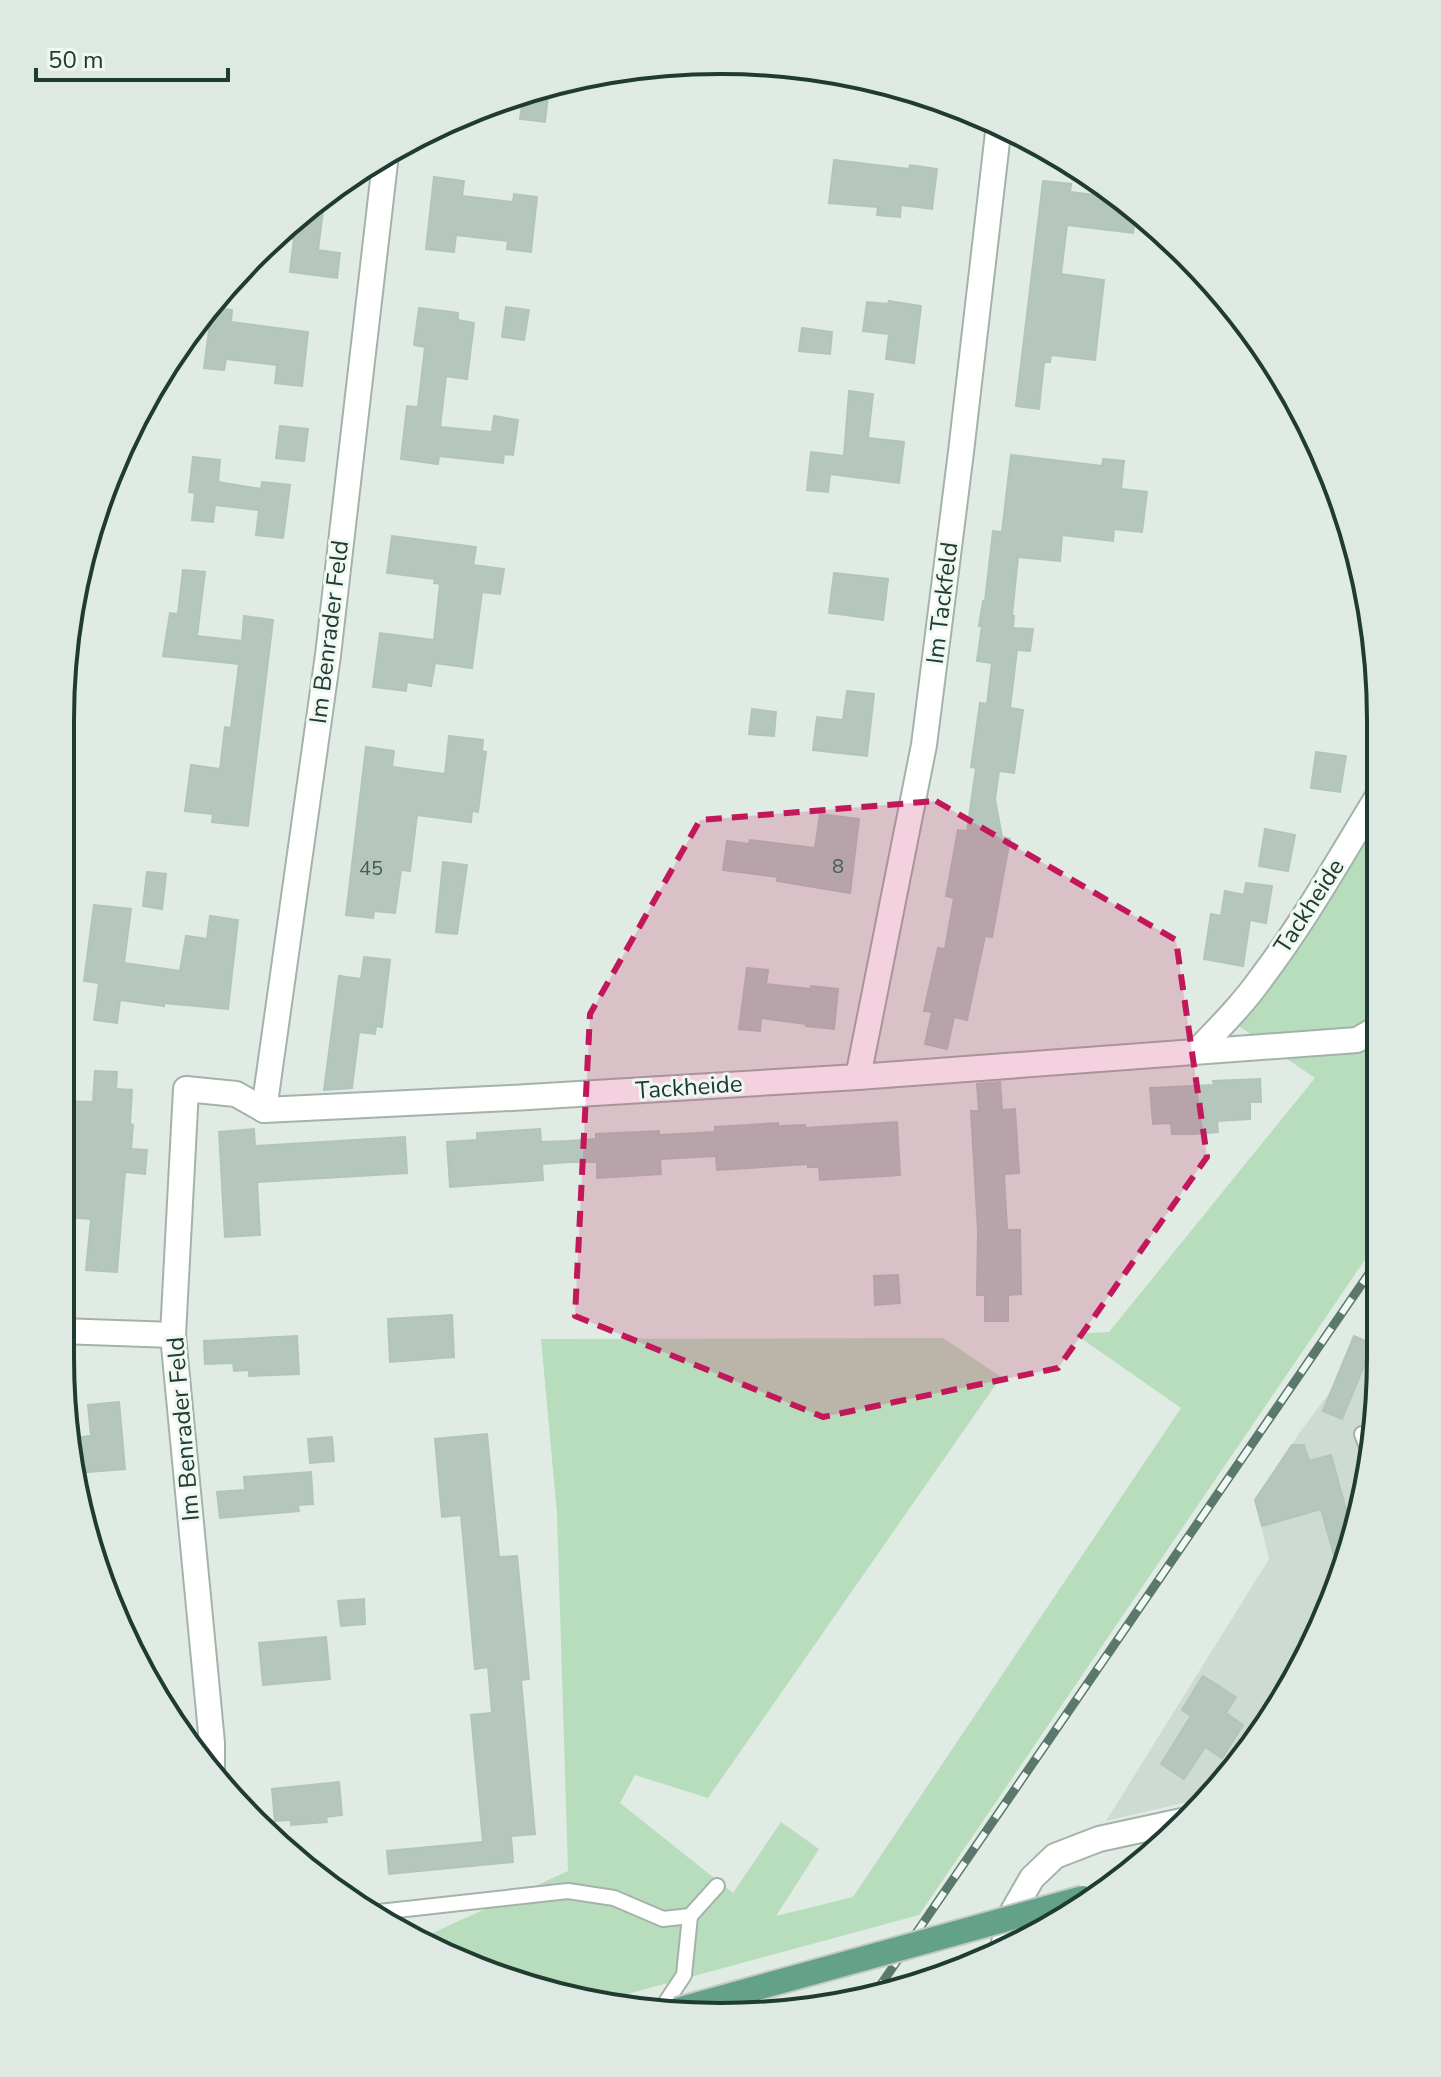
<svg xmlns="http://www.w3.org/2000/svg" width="1441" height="2077" viewBox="0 0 1441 2077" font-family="'Nunito Sans',sans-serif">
<rect width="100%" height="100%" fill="#e0ebe4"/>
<path fill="#cedbd3" d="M1381,1324V1357L1368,1486L1331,1610L1269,1724L1209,1797L1106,1821L1269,1559L1255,1500L1300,1432Z"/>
<g fill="#b8ddbc">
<path d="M91,544L60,798V720L73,592Z"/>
<path d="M1381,802V1236L919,1915L598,2002L467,1967L422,1938L568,1871L557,1514L541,1339L943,1338L1001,1377L708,1798L635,1775L620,1803L733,1893L781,1822L819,1849L776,1916L853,1897L1181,1408L1075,1334L1109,1332L1315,1078L1227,1018Z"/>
</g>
<g fill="#b5c6bd" stroke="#b2c5ba" stroke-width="2">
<path d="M549,86L545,122L520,119L524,93Z"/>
<path d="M834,160L909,169L910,165L937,169L932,209L901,205L900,217L877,215L878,207L829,203Z"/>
<path d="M434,177L464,181L462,196L513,202L514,194L537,197L531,252L507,249L508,241L456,235L454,252L426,249Z"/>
<path d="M1043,181L1071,184L1070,192L1120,198L1136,211L1133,233L1067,225L1061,274L1104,280L1095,360L1051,355L1050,362H1044L1039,409L1016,406Z"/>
<path d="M325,195L318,250L340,253L337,278L290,272L294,239L274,237Z"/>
<path d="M889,301L921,306L914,363L886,359L889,334L863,331L867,302L888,304Z"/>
<path d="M506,307L529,310L524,340L502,337Z"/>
<path d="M212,308L232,310L231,322L308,332L302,386L275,383L277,365L226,359L224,370L204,368Z"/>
<path d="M419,308L458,313V320L474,323L467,379L446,376L440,427L492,432L494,416L518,420L513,455L504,454L503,463L439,456L438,464L401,459L407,406L418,407L425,347L414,345Z"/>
<path d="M802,328L832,332L830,354L799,351Z"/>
<path d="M849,391L873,394L868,438L904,442L899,483L830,474L828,492L807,490L811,452L844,456Z"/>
<path d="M280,426L308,429L304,461L276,458Z"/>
<path d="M1011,455L1102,466L1103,459L1124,461L1121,489L1147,492L1142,532L1114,529L1113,541L1062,535L1060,561L1018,557L1012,616H1014L1013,628L1033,629L1030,651L1017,650L1010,708L1023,710L1014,773L999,771L995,799L1002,837L1010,839L992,937L985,936L967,1020L954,1017L947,1049L925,1044L932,1012L924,1011L938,948L945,949L954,898L946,896L958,830L967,831L976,768L971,767L980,703L987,704L992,663L977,661L982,626H979L983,601H985L993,531L1002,532Z"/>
<path d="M193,457L220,460L218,482L261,489L262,482L290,485L283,538L256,535L259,510L215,505L213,522L192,520L195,493L189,492Z"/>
<path d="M392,536L476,547L473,565L504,569L500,594L482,592L472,668L435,663L431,686L407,682L406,691L373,687L380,633L434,640L440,584L434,583L435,579L387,573Z"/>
<path d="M183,570L205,572L197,636L242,641L244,616L273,620L248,826L212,822L213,814L185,811L191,765L220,769L225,727L231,728L239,664L163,656L170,613L178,614Z"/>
<path d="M834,573L888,579L883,620L829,613Z"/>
<path d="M847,691L874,694L867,756L813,750L817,717L843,720Z"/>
<path d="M752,709L776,712L774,736L749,734Z"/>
<path d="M449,736L483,740L482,751L486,752L478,812L472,811L471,822L417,815L410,871L401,870L395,913L374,911L373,918L346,915L366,747L394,751L392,767L445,774Z"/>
<path d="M1316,752L1346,756L1340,792L1311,788Z"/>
<path d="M820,814L859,819L850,893L777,881L778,877L723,870L727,841L749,844L750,840L815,848Z"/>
<path d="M1265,829L1295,835L1288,871L1259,866Z"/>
<path d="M443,862L467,865L457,934L436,932Z"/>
<path d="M147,872L166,874L162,909L143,906Z"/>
<path d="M1246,883L1272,886L1266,923L1250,920L1243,966L1204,959L1211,914L1221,916L1225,891L1244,895Z"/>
<path d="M94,905L131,909L124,963L180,971L186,936L207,939L210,916L238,920L228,1009L164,1003V1006L120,1000L117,1023L94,1020L99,983L84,981Z"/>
<path d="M364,957L390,960L382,1027L376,1026L375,1034L359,1032L352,1088L324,1090L339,976L361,979Z"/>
<path d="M747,968L768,970L766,984L811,989V986L838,989L834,1029L806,1026V1024L761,1018L760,1031L739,1029Z"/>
<path d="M95,1071L117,1072L116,1089L132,1090L130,1124L133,1125L131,1149L147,1150L145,1174L125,1172L117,1272L86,1270L91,1219L69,1217L74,1145L68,1144L69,1134L60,1133V1101L93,1102Z"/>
<path d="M1260,1079L1261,1102H1250V1119L1217,1121L1218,1132L1194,1134H1172L1171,1123L1153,1124L1150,1088L1214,1085L1213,1081Z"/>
<path d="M1000,1082L1002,1110L1015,1109L1019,1173L1004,1174L1007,1230H1020L1021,1294L1008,1295V1321H985V1295H977L978,1231L971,1111H979L977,1084Z"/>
<path d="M897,1122L900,1175L820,1180L819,1167H808V1164L717,1170L716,1156L660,1159L661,1174L597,1178V1162H570L542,1164L543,1180L450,1187L447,1142L477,1140V1133L540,1129L541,1142L568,1141L596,1139V1134L659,1131V1135L715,1132V1127L778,1123V1126L805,1125V1128Z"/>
<path d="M254,1129L255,1146L405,1137L407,1173L257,1182L260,1235L225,1237L219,1132Z"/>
<path d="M898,1275L900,1303L875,1305L874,1276Z"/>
<path d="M452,1315L454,1357L390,1362L388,1319Z"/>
<path d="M297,1336L299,1374L249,1376V1370L234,1371L233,1363L205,1364L204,1341Z"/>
<path d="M1354,1336L1373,1344L1342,1419L1323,1411Z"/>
<path d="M119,1402L125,1469L76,1473L73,1438L91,1436L88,1405Z"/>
<path d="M487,1434L499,1557L517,1556L529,1679L521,1680L535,1834L511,1836L513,1862L389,1874L387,1851L483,1842L471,1715L492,1713L488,1667L475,1669L461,1515L442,1517L435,1439Z"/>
<path d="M332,1437L334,1461L310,1463L308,1439Z"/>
<path d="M1292,1445H1304L1309,1461L1331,1455L1353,1535L1340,1577L1321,1509L1262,1526L1255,1500Z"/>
<path d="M311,1472L313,1504L298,1505L299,1511L220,1518L217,1492L245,1490L244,1477Z"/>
<path d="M364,1599L365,1624L341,1626L338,1601Z"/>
<path d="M326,1637L330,1679L263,1685L259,1643Z"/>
<path d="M1203,1676L1236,1697L1226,1713L1243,1725L1222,1758L1205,1747L1184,1779L1161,1764L1191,1716L1182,1710Z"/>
<path d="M339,1782L342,1815L326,1817L327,1822L291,1825V1820L275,1821L272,1789Z"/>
</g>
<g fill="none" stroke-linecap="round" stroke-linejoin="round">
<g stroke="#a3b3aa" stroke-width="18">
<g id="lane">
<path d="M1362,1434L1371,1457"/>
<path d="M379,1912L568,1891L614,1898L663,1919L690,1916L717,1886"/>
<path d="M660,2011L684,1975L690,1916"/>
</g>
</g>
<g stroke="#a3b3aa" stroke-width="28">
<g id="street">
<path d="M1197,1051C1220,1027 1243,1004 1262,977C1306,919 1342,854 1381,791"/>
<path d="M858,1077L924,745L961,452L999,124"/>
<path d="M264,1110L328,655L386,154"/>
<path d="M60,1331L173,1335"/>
<path d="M212,1769V1743L173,1335L186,1089L236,1094L264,1110L512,1098L858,1077L1357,1040L1381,1026"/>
<path d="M1003,1952V1946L1013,1911L1032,1878L1055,1856L1099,1839L1191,1819"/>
</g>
</g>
<use href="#lane" stroke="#fff" stroke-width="14"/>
<use href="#street" stroke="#fff" stroke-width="24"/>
<g stroke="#5a786b" stroke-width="9">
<path id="rail" d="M873,1996L1381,1256"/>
</g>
<use href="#rail" stroke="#f0f8f3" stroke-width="6" stroke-dasharray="18" stroke-linecap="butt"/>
<g stroke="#c1c8c5" stroke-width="28" stroke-linecap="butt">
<path id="primary-bridge" d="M677,2010L1083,1898"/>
</g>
<use href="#primary-bridge" stroke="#63a288" stroke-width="24"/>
</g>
<path fill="#c2185b" fill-opacity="0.2" stroke="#c2185b" stroke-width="6" stroke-dasharray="16 10" stroke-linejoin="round" d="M936,801L1176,940L1207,1157L1058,1368L823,1417L575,1316L590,1014L700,820Z"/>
<g text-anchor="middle" stroke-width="6" stroke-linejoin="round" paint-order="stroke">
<g font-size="20" fill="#455e53">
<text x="838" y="873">8</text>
<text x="371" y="875">45</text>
</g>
<g font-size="24" fill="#203c30" stroke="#f0f8f3">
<text transform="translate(942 603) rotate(-83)" y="8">Im Tackfeld</text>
<text transform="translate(329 632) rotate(-83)" y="8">Im Benrader Feld</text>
<text transform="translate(1309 906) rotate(-57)" y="8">Tackheide</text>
<text transform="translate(689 1087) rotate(-4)" y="8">Tackheide</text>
<text transform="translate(183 1429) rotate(-95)" y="8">Im Benrader Feld</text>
</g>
</g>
<path d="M0 0H1441V2077H0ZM720 74H721A646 646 0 0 1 1367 720V1357A646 646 0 0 1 721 2003H720A646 646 0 0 1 74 1357V720A646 646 0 0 1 720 74Z" fill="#dfe9e3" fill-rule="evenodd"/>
<path fill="none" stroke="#203c30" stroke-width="4" d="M720 74H721A646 646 0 0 1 1367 720V1357A646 646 0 0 1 721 2003H720A646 646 0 0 1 74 1357V720A646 646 0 0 1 720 74Z"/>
<path d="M36 68v12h192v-12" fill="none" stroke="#203c30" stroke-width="4"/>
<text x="48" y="68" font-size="24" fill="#203c30" stroke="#f0f8f3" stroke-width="6" paint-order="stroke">50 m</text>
</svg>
